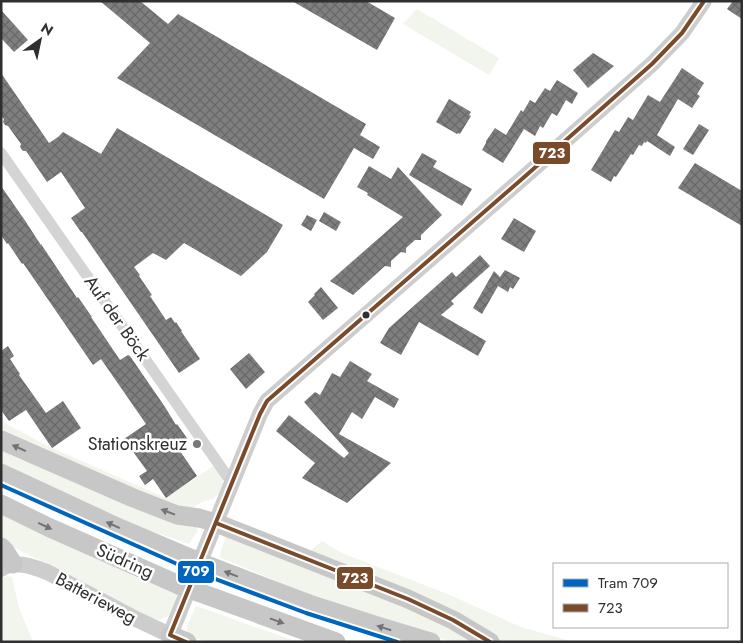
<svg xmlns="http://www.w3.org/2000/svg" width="743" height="643" viewBox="0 0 743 643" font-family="Jost,sans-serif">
<defs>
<pattern id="building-cross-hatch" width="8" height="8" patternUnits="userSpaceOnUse" patternTransform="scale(1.25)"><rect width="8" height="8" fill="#7f7f7f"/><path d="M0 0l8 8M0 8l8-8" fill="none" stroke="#686868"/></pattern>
</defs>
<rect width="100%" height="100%" fill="#fff"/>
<g fill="#f2f5ec">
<path d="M417,9L499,58L489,75L403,24Z"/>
<path d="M1,421L52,448L166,498L215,465L223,475V489L213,499L202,502L188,510L198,530L189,544L119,520L1,465Z"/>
<path d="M1,512L179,590L171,614L160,620L148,617L51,566L15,548L1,547Z"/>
<path d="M230,525L310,551L322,541L342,553L450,595L521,627L574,642H452L312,596L219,557Z"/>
<path d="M7,576L12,577L19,608L33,642H1V579Z"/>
<path d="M196,606L298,642H212L194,638L187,631V626Z"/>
</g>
<g fill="url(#building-cross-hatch)">
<path d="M100,1H140L168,24L178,14L366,124L360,135L380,147L373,159L354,148L324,199L117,78L150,43Z"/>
<path d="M292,1H366L395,18L377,50Z"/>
<path d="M733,1H742V19L727,9Z"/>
<path d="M1,10L28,40L14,52L1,38Z"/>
<path d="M593,53L614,66L588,88L573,70Z"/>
<path d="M682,68L704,83L697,94L700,96L692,108L678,99L657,135L675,147L670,156L647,141L646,143L644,142L642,146L639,145L633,155L631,154L616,177L614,176L611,182L591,170L615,130L619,132L628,117L633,120L648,95L660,102Z"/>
<path d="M1,73L49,143L58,137L63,132L101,154L117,128L283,225L267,252L241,276L184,243L166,260L153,253L134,267L140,275L139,276L152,295L150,296L166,320L171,317L175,323L176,322L182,331H181L200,359L179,373L82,232H81L71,218L85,208L61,172L47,182L26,151H23L20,147L21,144L8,126L5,125L3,122L4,119L1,116Z"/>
<path d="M557,80L578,93L572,104L566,100L557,116L552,113L543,128L540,126L535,136L524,129L503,163L482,150L486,143V141L495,128L506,135L521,110L523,112L530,100L535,103L545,88L550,91Z"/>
<path d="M449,99L471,112L469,115L471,116L460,134L458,133L457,134L436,122Z"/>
<path d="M699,124L709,130L693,155L683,149Z"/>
<path d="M422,153L437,161L433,167L472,189L462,206L409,175Z"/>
<path d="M695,163L742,191V226L678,188Z"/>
<path d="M369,166L391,179L398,167L442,215L421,235V240H415L406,248V253L401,252L391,261V267L385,266L353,295L330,281L403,217L367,195L368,193L357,187Z"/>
<path d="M1,186L26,222L35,236L41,245V244L77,298L78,297L92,317H91L120,360L128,355L130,356L165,407L176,425L177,424L189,441L178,448L197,476L166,498L153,479L145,485L139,476L147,471L124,439L146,424L101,359L93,365L23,263L22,264L8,243L7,244L1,235Z"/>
<path d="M324,212L341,222L336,231L319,221Z"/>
<path d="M307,215L317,220L311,231L301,225Z"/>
<path d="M514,218L536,231L524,252L501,239Z"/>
<path d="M480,255L490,266L451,301L454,304L441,315L486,341L478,356L419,322L401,355L380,343L389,328L452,272L456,277Z"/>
<path d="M505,270L520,278L513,289L510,287L508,292L498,286L482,314L473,308L494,271L500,277Z"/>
<path d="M321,287L338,308L323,320L308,302L315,295L314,294Z"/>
<path d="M8,346L14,356L10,359L20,374L19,375L46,413L63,401L81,428L52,448L26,410L9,421L1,410V351Z"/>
<path d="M249,353L265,372L246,389L230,369Z"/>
<path d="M350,361L372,374L367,381L399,399L394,408L375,397L362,419L352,412L339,434L391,463L347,503L302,478L315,463L276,431L289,415L344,458L349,453L304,402L315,392L320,395L332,373L340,377Z"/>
</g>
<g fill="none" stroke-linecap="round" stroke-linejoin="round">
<path stroke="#d4d4d4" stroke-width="11" d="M1,153L232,483"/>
<path stroke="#cdcdcd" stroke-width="16" d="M1,569C14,559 34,567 47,572L136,619L170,635L260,414L267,401L522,179L652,64L682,33L704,1"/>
<g stroke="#c7c7c7" stroke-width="19">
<path d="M1,440L131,497L177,515L199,518L216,523L408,599L453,620L490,642"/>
<path d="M1,473L117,527L190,558"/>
<path d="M1,504L48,527L179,585"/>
<path d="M1,547L5,551L13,564"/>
<path d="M209,566L309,604L384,628L431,642"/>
<path d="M198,592L336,642"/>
<path d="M170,635L187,642"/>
</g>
<g stroke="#c7c7c7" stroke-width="19">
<path d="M190,558L209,566"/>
<path d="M179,585L198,592"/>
</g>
<g stroke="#fff" stroke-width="8">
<g id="bus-1">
<path d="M216,523L408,599L453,620L490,642"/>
<path d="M186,642L170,635L260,414L267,401L522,179L652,64L682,33L704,1"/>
</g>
</g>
<use href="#bus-1" stroke="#7a4b2a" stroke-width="4"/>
<g stroke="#fff" stroke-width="8">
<path id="tram-1" d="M1,485L186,568L306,613L397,642"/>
</g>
<use href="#tram-1" stroke="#0065bd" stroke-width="4"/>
</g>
<defs><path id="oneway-solid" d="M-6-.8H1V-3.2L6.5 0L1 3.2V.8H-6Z" transform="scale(1.25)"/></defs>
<g fill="#737373">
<use href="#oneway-solid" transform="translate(19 448) rotate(-156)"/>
<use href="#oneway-solid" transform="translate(168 512) rotate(-159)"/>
<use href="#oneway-solid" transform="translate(113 525) rotate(-156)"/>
<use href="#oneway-solid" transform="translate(45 526) rotate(25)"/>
<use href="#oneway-solid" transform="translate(231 574) rotate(-159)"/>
<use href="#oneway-solid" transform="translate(277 621) rotate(20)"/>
<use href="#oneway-solid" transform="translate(384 628) rotate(-163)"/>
</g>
<circle fill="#2f2f2f" stroke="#fff" stroke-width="2" cx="366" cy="315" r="4.5"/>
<circle fill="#787878" stroke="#fff" stroke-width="2" cx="197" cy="444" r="5"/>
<g text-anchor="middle" stroke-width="5" stroke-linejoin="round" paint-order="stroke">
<g font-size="18" fill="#2f2f2f" stroke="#fff">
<text transform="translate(117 318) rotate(55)" y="6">Auf der Böck</text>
<text transform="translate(125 561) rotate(24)" y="6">Südring</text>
<text transform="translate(96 598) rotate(28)" y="6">Batterieweg</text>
</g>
<g font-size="18" fill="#2f2f2f" stroke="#fff" text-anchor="end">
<text x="187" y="450">Stationskreuz</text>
</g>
</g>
<g stroke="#fff" stroke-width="2">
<rect x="532" y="141" width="39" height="24" rx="5" fill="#7a4b2a"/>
<rect x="177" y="560" width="38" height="24" rx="5" fill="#0065bd"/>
<rect x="336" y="566" width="38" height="24" rx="5" fill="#7a4b2a"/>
</g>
<g font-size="14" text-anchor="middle" font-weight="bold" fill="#fff">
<text x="552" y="158">723</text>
<text x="196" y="576">709</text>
<text x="355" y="583">723</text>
</g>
<rect width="743" height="643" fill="none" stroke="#2f2f2f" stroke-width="5"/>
<rect x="553" y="563" width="175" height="65" fill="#ffffff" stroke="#acacac"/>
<rect x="563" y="579" width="25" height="8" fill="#0065bd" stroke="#acacac"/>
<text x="598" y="588" font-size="15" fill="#2f2f2f">Tram 709</text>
<rect x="563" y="604" width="25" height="8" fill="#7a4b2a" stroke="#acacac"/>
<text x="598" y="613" font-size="15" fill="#2f2f2f">723</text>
<g transform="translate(40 40) rotate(33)" stroke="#ffffff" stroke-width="4" paint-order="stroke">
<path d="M0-4L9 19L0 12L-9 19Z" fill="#2f2f2f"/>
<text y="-8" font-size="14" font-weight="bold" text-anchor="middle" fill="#2f2f2f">N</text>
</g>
</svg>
